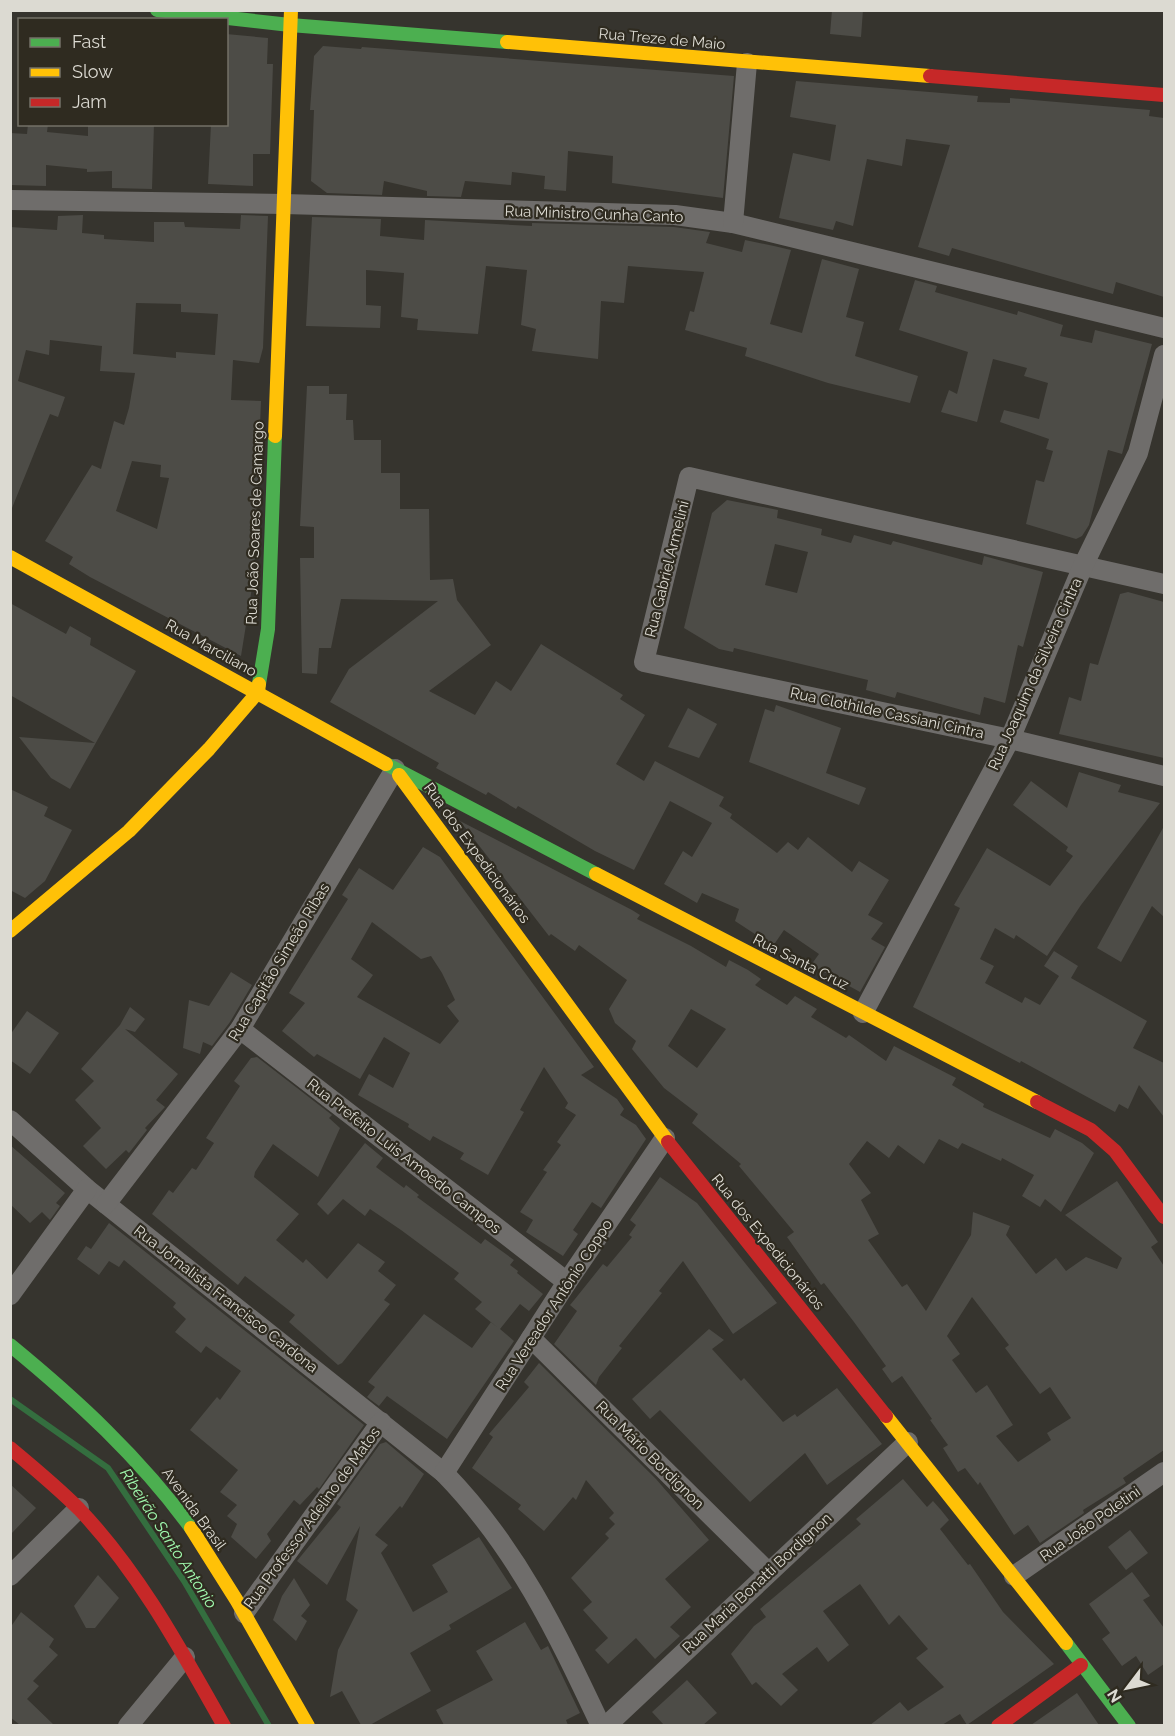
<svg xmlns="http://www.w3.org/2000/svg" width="1175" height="1736" viewBox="0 0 1175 1736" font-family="Raleway,sans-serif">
<rect width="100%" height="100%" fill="#36342e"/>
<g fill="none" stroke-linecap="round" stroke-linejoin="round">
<path stroke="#346e3f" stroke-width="6" d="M10,1399L108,1468L184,1581L269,1726"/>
</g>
<g fill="#4d4c47" fill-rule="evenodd">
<path d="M832,10H863L861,37L830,34Z"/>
<path d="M226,34L268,38L267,64H273L270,154H253V186L208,184L211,124H226Z"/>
<path d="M323,46L361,49L362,47L734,76L723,198L612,183L613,156L568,151L566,191L544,189L545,176L512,172L511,185L465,181L461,197L427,196V191L384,181L382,195L327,193L311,181L314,110H310L314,56Z"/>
<path d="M796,81L978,96L977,102L1010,103V98L1150,110L1149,116L1164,118V297L1116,282L1113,294L952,248L949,256L918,247L950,145L906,139L902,166L867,159L853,226L836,221L833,230L779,218L793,153L830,161L836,125L790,117Z"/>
<path d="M28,124H48L47,132L88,136V124H154L152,189L112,188V171L87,172V169L46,165V186L10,185V133L27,134Z"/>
<path d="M83,215L82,233L104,235V239L154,242V222H184L185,227L240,229L241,215L268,216L263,348L259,363L233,360L231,400L261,401L254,575L241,656L90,577L69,564L73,557L45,541L92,465L101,469L114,421L124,425L129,408L135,373L100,371L102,346L50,340L49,355L26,350L18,381L65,397L58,417L50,414L10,513V227L57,230L58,216ZM136,303L181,304V312L218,314L215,355L176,352V358L133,354ZM132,461L161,465L160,477L169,478L157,529L116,511Z"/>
<path d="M312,217L381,219L380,236L424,240L425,220L532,226V223L674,227L710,232L706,243L742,252L745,240L774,246L791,250L770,324L802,333L822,259L859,269L846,317L864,322L855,356L918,376L910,403L828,383L745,356L747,348L685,330L690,311L694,312L704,272L628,266L624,303L601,301L598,359L532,351L536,329L521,325L527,270L486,266L478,334L417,330L418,319L401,317L404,273L366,270V305L381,306L380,328L306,326Z"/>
<path d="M915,280L937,286L935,292L1017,315L1018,311L1063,325L1060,336L1092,343L1095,330L1152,344L1122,454L1108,450L1089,525L1082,536L1076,539L1026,524L1036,480L1044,482L1053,451L1046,449L1049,439L1000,422L1004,410L1039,419L1048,383L1024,376L1027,368L993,359L977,422L941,412L949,390L957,394L968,352L899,330Z"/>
<path d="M307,386H329V394H347L346,420H353L354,440H381V473H400V509H429L430,580L453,579L457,600L491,645L429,691L475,715L496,681L511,691L541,644L623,695L620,699L645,715L616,764L644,781L655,761L724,797L719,806L732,814L730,818L777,853L788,842L798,850L808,837L852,872L859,861L889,880L868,915L883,923L871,939L885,947L860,992L811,965L819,954L784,930L773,946L735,921L739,909L702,893L697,903L664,884L683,851L692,857L712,823L670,801L634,870L595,851L518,806L516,809L488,792L486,795L436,768L439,763L330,702L349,669L438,601L341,599L331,648H319L317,674L302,673L300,558H314V527L300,526Z"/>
<path d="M727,500L778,510L777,518L822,529L821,535L851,543L854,535L891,545L893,541L982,565L984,556L1043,572L1023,647L1018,645L1005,703L984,697L980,715L897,692L895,698L866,690L868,680L734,648L733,652L719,649L684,628L712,513ZM775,544L808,552L797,593L765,585Z"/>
<path d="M1128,592L1164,602V758L1059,734L1069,697L1081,701L1090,663L1098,665L1120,594Z"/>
<path d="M10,603L66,634L70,626L91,638L90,645L136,671L70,789L51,778L19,737L95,743L10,695Z"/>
<path d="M776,705L841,728L826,773L866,788L859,805L749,762L765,709L774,712Z"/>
<path d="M688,708L717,724L699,758L668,747Z"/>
<path d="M1079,772L1121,785L1118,792L1160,803L1081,905L1047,956L1016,935L1014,939L995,928L980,959L994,966L985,983L1022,1003L1025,997L1040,1005L1059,976L1044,966L1054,951L1078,966L1071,978L1147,1021L1133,1048L1164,1063V1117L1139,1085L1128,1109L1119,1104L1115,1112L1021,1061L1020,1063L913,1007L960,908L954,905L987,848L1050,886L1073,856L1066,851L1068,847L1013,805L1031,781L1067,808Z"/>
<path d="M10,789L48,807L44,816L72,830L45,881L25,898L10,890Z"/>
<path d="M460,821L632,910L640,915L637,919L691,946L726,967L729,960L748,970L761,979L755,985L787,1005L795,996L817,1009L811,1017L846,1038L849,1035L886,1061L894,1046L956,1078L952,1085L984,1104L983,1107L1050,1138L1055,1129L1082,1143L1094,1153L1061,1212L1045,1199L1040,1207L1022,1196L1034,1175L1002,1158L1001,1161L962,1143L958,1149L939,1139L924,1164L898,1145L889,1158L867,1141L849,1164L871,1193L861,1200L879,1234L868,1240L902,1287L907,1284L926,1311L971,1235L973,1212L1010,1226L1006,1235L1036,1274L1056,1258L1066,1271L1086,1257L1117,1269L1122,1258L1065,1215L1117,1181L1158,1242L1151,1247L1164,1266V1450L1123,1478L1126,1483L1083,1510L1084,1513L1040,1543L1028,1525L1014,1535L980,1482L978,1485L965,1468L958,1472L943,1448L948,1445L930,1420L932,1419L902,1376L892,1383L882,1369L886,1366L854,1322L824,1283L821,1285L787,1237L794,1232L739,1166L741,1164L692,1123L698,1114L664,1088L632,1049L636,1041L615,1023L609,1009L627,980L579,945L575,951L551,934L549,936ZM691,1009L726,1029L697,1068L668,1046ZM972,1297L1009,1345L1005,1348L1040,1394L1050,1387L1071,1418L1047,1433L1051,1440L1018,1462L996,1436L1013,1425L987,1385L976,1393L952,1360L960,1354L947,1336Z"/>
<path d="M1164,826V917L1152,906L1121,962L1097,948Z"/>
<path d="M423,847L440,857L594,1067L581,1075L617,1099L624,1109L620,1115L636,1125L646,1139L601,1208L592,1202L573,1230L578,1234L563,1256L526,1232L533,1220L520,1212L547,1172L543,1170L561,1145L557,1142L576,1115L565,1108L568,1103L544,1067L520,1110L524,1112L488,1175L460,1159L464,1153L433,1136L430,1141L408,1127L409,1124L358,1095L369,1074L393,1088L410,1053L384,1037L360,1079L317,1054L314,1057L282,1031L305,1003L289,993L348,899L342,895L359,868L393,890ZM372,922L421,959L431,956L442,973L455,1000L447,1006L459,1021L440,1044L357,997L373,975L351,959Z"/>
<path d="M231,972L252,985L230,1022L212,1046L203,1042L200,1054L183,1048L189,1000L209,1006Z"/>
<path d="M130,1007L145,1019L135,1032L125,1029L178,1074L156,1100L165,1107L145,1128L147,1130L129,1153L126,1150L106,1169L83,1146L101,1128L75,1100L94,1081L81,1069L120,1025Z"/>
<path d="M27,1011L59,1033L30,1074L10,1060V1035Z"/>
<path d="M257,1057L332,1115L329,1118L340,1128L318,1177L273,1144L255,1172L254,1177L299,1214L276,1240L303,1263L306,1259L327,1279L358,1243L385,1262L378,1271L396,1285L384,1300L390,1304L342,1363L338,1365L289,1322L295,1315L245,1276L238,1285L152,1214L169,1190L173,1193L192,1168L196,1170L214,1143L206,1138L240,1086L234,1081L251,1058Z"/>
<path d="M365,1143L383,1158L376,1167L404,1188L406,1185L419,1195L417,1197L481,1244L485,1239L514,1260L510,1265L518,1271L517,1273L543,1294L529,1311L520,1304L500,1329L514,1341L447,1439L387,1396L379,1406L367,1397L375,1387L368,1382L424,1314L472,1348L491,1322L498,1328L475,1309L482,1302L454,1279L459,1273L401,1230L370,1209L365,1216L343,1199L328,1215L317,1204Z"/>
<path d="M10,1145L65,1193L56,1203L60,1206L50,1220L42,1212L30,1223L10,1204Z"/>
<path d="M660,1177L697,1203L777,1303L733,1334L683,1261L659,1291L662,1293L619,1346L622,1348L599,1377L596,1385L554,1344L577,1311L570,1305L575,1299L603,1264L607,1267L632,1237L629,1235L636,1225L630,1220Z"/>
<path d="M109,1223L364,1425L319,1489L317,1487L300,1505L294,1500L267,1534L271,1541L256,1559L231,1537L237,1524L227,1516L237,1505L220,1492L238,1470L190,1430L217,1397L220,1400L241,1371L206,1346L201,1353L175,1332L186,1319L173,1307L176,1303L124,1260L119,1267L109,1261L99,1275L77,1259L86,1246L91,1249Z"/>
<path d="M709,1329L724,1340L712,1349L741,1381L744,1378L783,1422L795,1414L797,1417L837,1388L882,1444L827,1485L805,1453L750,1502L660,1410L650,1419L632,1399Z"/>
<path d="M539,1363L656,1479L709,1540L665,1579L691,1607L670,1627L680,1636L655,1659L636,1638L608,1664L595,1650L608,1638L583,1610L592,1602L571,1578L609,1538L605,1534L615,1524L609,1518L614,1513L586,1480L576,1500L573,1497L544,1531L518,1509L521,1505L472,1468L493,1437L489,1434L529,1387L524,1382Z"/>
<path d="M386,1442L424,1474L402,1508L400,1506L375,1535L388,1545L381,1553L413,1612L448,1592L432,1565L479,1537L512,1588L449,1625L451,1629L410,1653L431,1691L370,1725H361L342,1691L330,1697L338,1650L358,1610L346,1600L360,1526L327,1585L297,1561L341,1507L337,1504L380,1444Z"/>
<path d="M903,1479L927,1507L933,1501L941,1510L949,1520L940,1529L968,1565L970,1564L1003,1612L1054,1664L967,1725L960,1714L942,1725H870L900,1702L908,1711L944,1687L916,1658L928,1649L899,1615L889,1625L860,1584L823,1611L849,1645L828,1662L817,1647L782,1674L798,1690L781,1706L756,1682L752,1685L731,1654L754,1626L766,1617L760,1609L861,1524L856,1519Z"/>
<path d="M10,1484L36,1508L10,1535Z"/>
<path d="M1130,1530L1148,1553L1126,1570L1108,1547Z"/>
<path d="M1132,1572L1150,1596L1143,1600L1164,1628V1664L1148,1675L1136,1656L1122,1666L1102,1639L1110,1633L1089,1604Z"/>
<path d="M98,1575L119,1598L95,1628H86L74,1606Z"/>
<path d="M294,1578L310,1605L301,1616L307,1621L296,1641L273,1620L282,1596Z"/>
<path d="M21,1612L54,1639L49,1647L58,1655L33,1681L39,1686L27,1699L54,1725H20L10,1717V1628Z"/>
<path d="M525,1622L541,1650L548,1646L580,1713L566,1720L568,1725H444L436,1710L493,1680L476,1651Z"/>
<path d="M687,1680L717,1713L703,1725H664L652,1712Z"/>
<path d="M1077,1693L1099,1725H1031Z"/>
</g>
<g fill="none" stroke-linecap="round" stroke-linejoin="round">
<g stroke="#6f6d6b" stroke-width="20">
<path d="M10,200L284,204L675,215L733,223L1164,328"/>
<path d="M733,223L747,63"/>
<path d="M1164,584L689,477L644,662L1010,739L1164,776"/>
<path d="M863,1013L1010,739L1083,566L1138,453L1164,355"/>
<path d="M240,1029L567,1282"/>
<path d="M10,1120L87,1189L444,1473C517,1548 557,1633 601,1726"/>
<path d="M106,1204L240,1029L395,769"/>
<path d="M10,1295L87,1189"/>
<path d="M531,1338L768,1572"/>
<path d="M444,1473L567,1282L665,1138"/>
<path d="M10,1576L79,1508"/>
<path d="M1014,1576L1164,1472"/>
<path d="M244,1613L381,1422"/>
<path d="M128,1726L185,1657"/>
<path d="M606,1726L908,1442"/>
</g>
<g stroke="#4caf50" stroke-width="14">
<path d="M157,10L290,25L507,42"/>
<path d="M259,684L268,629L275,436"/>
<path d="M386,764L596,874"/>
<path d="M10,1345C77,1400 140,1458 191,1528"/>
<path d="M1066,1643L1129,1726"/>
</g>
<g stroke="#ffc107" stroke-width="14">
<path d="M507,42L930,76"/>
<path d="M275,436L291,10"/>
<path d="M10,557L386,764"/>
<path d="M399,775L668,1142"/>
<path d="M596,874L1037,1102"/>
<path d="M10,931L129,831L209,749L258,692L259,684"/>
<path d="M886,1416L1066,1643"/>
<path d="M191,1528L237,1601L308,1726"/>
</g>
<g stroke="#c62828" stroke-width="14">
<path d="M930,76L1164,95"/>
<path d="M1037,1102L1091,1130L1115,1151L1164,1217"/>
<path d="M668,1142L886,1416"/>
<path d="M10,1448C34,1468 57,1487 79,1509C139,1572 181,1650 224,1726"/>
<path d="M998,1726L1081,1665"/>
</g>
</g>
<g text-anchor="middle" stroke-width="4.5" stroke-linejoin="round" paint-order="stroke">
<g font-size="15" fill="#dcdad2" stroke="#2f2b20">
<text transform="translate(662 39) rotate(5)" y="5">Rua Treze de Maio</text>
<text transform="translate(594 214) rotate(2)" y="5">Rua Ministro Cunha Canto</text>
<text transform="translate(255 523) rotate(-88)" y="5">Rua João Soares de Camargo</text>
<text transform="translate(667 569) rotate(-76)" y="5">Rua Gabriel Armelini</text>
<text transform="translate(211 648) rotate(29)" y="5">Rua Marciliano</text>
<text transform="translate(1035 674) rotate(-66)" y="5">Rua Joaquim da Silveira Cintra</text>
<text transform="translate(887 713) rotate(12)" y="5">Rua Clothilde Cassiani Cintra</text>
<text transform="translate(477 853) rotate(54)" y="5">Rua dos Expedicionários</text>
<text transform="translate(279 962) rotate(-59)" y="5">Rua Capitão Simeão Ribas</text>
<text transform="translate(801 962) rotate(27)" y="5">Rua Santa Cruz</text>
<text transform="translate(404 1156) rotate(38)" y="5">Rua Prefeito Luis Amoedo Campos</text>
<text transform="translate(768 1242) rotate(51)" y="5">Rua dos Expedicionários</text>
<text transform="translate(226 1299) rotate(38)" y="5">Rua Jornalista Francisco Cardona</text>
<text transform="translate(554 1305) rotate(-57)" y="5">Rua Vereador Antônio Coppo</text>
<text transform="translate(650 1455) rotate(45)" y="5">Rua Mário Bordignon</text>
<text transform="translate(194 1509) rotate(54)" y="5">Avenida Brasil</text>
<text transform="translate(312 1518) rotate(-54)" y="5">Rua Professor Adelino de Matos</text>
<text transform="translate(1090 1524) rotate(-35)" y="5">Rua João Poletini</text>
<text transform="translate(757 1583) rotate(-43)" y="5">Rua Maria Bonatti Bordignon</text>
</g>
<g font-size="16" font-style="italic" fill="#a0f9ae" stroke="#2f2b20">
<text transform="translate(169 1538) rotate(57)" y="6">Ribeirão Santo Antonio</text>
</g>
</g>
<rect width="1175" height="1736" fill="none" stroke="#dcdad2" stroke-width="24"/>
<rect x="18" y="18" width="210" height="108" fill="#2f2b20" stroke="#747167" stroke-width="1.5"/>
<rect x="30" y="38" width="30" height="9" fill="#4caf50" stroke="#747167" stroke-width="1.5"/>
<text x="72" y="48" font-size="18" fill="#dcdad2">Fast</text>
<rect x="30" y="68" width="30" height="9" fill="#ffc107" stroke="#747167" stroke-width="1.5"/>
<text x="72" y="78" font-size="18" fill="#dcdad2">Slow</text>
<rect x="30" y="98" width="30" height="9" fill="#c62828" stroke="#747167" stroke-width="1.5"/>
<text x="72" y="108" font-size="18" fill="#dcdad2">Jam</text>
<g transform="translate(1127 1688) rotate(238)" stroke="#2f2b20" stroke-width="4.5" paint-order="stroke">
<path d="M0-4.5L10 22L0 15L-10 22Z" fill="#dcdad2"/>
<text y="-9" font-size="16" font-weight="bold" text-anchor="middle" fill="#dcdad2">N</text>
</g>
</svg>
